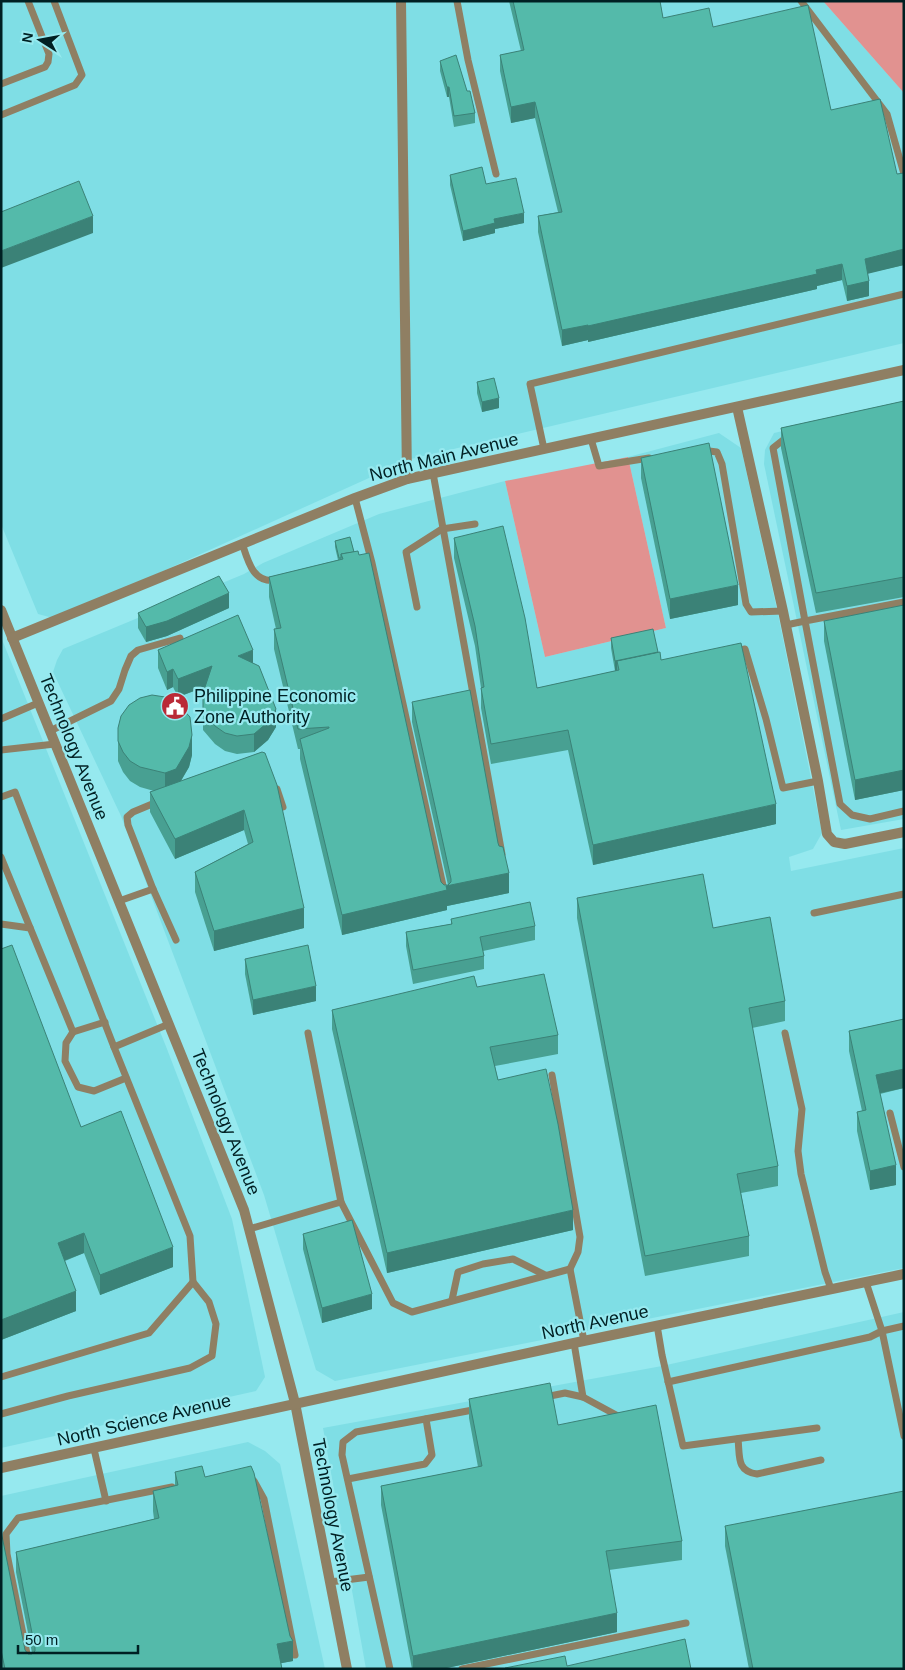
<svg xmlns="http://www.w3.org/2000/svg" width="905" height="1670" viewBox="0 0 905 1670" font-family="Arial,sans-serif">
<rect width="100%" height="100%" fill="#96e9ef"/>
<g fill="#7fdee5">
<path d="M1,1H823L904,93V343L411,459L57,619L38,614L1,524Z"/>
<path d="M904,404V819L841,830L764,464L765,450L774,433Z"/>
<path d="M719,433L741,448L778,614L822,833L813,849L789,857L791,871L904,848V1268L335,1381L316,1370L264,1195L121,816L53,672L57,660L63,649L244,574L263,563L379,514L505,481L545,657L666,628L628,457Z"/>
<path d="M1,637L167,1049L232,1219L265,1377L256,1391L1,1448Z"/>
<path d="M904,1312V1669H366L323,1428L662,1366Z"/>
<path d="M248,1442L265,1451L280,1464L325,1669H1V1496Z"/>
</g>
<g fill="#e19290">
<path d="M823,1H904V93Z"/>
<path d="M628,457L666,628L545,657L505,481Z"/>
</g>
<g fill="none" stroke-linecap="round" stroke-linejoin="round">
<g stroke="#8f7f63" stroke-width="7">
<path d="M457,1L468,60L496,174"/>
<path d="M801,1L887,114L904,174"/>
<path d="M1,84L45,67L48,62L49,54L28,1"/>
<path d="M1,115L75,85L82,75L54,1"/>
<path d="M591,439L599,466L649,458"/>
<path d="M544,449L530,384L904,294"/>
<path d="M701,450L717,452L722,464L746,604L751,612L783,611"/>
<path d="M433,473L502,854"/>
<path d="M355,498L372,563L444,890"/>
<path d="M242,543C248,561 253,584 276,580"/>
<path d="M904,602L805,621L840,804L852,815L870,819L904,811"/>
<path d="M417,607L406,552L442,529L475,524"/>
<path d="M786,625L805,621L773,448L787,437"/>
<path d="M736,651L745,649L766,719L783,788L818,781"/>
<path d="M1,719L38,703"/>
<path d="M50,731L111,701L119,689L125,670L131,656L138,650L180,638"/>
<path d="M1,750L55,744"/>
<path d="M277,789L283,807"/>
<path d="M1,797L15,792L114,1047"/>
<path d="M157,802L133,812L127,817L128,825L153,889L176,940"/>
<path d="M1,857L73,1032"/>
<path d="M119,901L153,889"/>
<path d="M814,913L904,894"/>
<path d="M1,924L30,928"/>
<path d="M105,1022L73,1032L66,1043L65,1061L78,1087L94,1091L126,1078"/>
<path d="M308,1033L341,1202L393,1303L412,1312L570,1269"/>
<path d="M785,1033L802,1109L798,1151L801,1174L825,1272L831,1289"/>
<path d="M552,1075L580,1237L578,1252L570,1269L584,1341"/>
<path d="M890,1113L904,1167"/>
<path d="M249,1229L341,1202"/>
<path d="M452,1300L458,1272L483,1264L513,1259L545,1275"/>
<path d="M657,1325L662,1355L683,1446L817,1428"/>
<path d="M904,1326L882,1331L904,1436"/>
<path d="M574,1343L583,1397"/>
<path d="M1,1377L149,1333L193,1282L190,1236L114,1047L169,1024"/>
<path d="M668,1382L870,1337L882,1331L866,1282"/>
<path d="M545,1397L565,1393L583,1397L618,1416H621"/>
<path d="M1,1414L68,1396L190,1368L212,1356L216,1324L209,1302L193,1282"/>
<path d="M738,1439C740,1456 736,1471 757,1474L821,1460"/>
<path d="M94,1449L106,1501"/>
<path d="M348,1479L425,1464L432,1455L426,1419"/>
<path d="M254,1481L264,1499L295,1655"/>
<path d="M330,1582L369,1577"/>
<path d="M30,1669L7,1554L6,1534L18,1518L172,1487"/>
<path d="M390,1669L342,1455L343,1442L356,1432L478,1409"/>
<path d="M462,1669L686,1623"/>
</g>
<g stroke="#8f7f63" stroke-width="10">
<path d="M401,1L407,479"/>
<path d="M737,407L783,611L818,781L827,834L834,842L845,844L904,832"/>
<path d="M1,610L244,1210L295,1403L347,1669"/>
<path d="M12,638L355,498L407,479L904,370"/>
<path d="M1,1468L574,1343L904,1274"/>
</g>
</g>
<g fill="#48a092">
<path d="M509,1H660L663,18L713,27L831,110L897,174L904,173V265L868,273L869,296L847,301L842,280L817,286V289L588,342V340L562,346L538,232V216L558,212L535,118L511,123L500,71V55L521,51Z"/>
<path d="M440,61L467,91L475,113V123L454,127L449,97H447L440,71Z"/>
<path d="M450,175L486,184L524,223L495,229V233L463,241L450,185Z"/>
<path d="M477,382L499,408L482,412L477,393Z"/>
<path d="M904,401V597L816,613L781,448V428Z"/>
<path d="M641,458L738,605L670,619L641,478Z"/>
<path d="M350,537L441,882L444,885H448L412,722V702L498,843L509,893L447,906V910L342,935L300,759V749H298L274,649V629H276L269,597V577L338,560L335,547V541Z"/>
<path d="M454,538L537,688L615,671L611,648V638L658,653L661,660L776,824L593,865L568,750L491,764L481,708V688L475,646L454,558Z"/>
<path d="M904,605V790L855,800L824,641V621Z"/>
<path d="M229,608L167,636L146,642L138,628V613Z"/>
<path d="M158,650L253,663L276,727L268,740L254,752L237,754L225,751L215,744L203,730V693L205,687L178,697L173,687L167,690L158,668Z"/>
<path d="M118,728L192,755L189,767L181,781L262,752L304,928L214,951L195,892V872L248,844L244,830L175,859L150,812V792L154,791L140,787L130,781L123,772L118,761Z"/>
<path d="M577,898L713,928L785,1001V1021L752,1028L778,1166V1186L741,1193L749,1236V1256L645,1276L577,918Z"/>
<path d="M451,919L535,926V940L483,951L484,956V969L413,984L406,946V932L451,924Z"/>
<path d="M1,949L81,1127L173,1267L100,1295L84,1253L65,1261L76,1311L1,1340Z"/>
<path d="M245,959L316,1001L253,1015L245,974Z"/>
<path d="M477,987L558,1035V1054L495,1066L498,1080L573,1230L387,1273L332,1029V1010Z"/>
<path d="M904,1019V1088L880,1094L896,1185L870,1190L857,1131V1112L862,1111L849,1051V1031Z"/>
<path d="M303,1234L372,1309L322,1323L303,1249Z"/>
<path d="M469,1399L558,1425L682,1541V1560L609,1570L617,1632L442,1669H412L381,1505V1486L478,1467L469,1418Z"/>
<path d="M175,1472L205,1477L293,1661L281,1663L282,1669H1V1531L25,1650L28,1654H32V1653L16,1572V1552L154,1519L153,1511V1491L175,1486Z"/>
<path d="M725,1526L904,1669H749L725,1546Z"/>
</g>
<g fill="#3b8277">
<rect x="447" y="87" width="2" height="10"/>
<path d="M535,102V118L511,123V107Z"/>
<path d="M524,213V223L495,229V233L463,241V231L494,219Z"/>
<path d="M93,216V233L1,268V251Z"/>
<path d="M904,249V265L867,274L865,259Z"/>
<path d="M842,264V280L817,286V289L588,342V326Z"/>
<path d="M869,281V296L847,301V286Z"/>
<path d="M588,325V340L562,346V330Z"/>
<path d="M499,398V408L482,412V402Z"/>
<path d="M738,585V605L670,619V599Z"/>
<path d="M229,593V608L167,636L146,642V627Z"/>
<path d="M253,650V668L238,656Z"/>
<path d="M658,652V662L617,661V671H615V661Z"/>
<path d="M212,666V684L178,697V679Z"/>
<path d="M173,669V687L167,690V672Z"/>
<path d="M276,709V727L268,740L254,752V734Z"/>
<path d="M192,735V755L189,767L176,789L165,793V773Z"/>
<path d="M904,770V790L855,800V780Z"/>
<path d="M776,804V824L593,865V845Z"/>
<path d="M244,810V830L175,859V839Z"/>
<path d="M509,873V893L447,906V910L342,935V915L446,886Z"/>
<path d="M304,908V928L214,951V931Z"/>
<path d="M316,986V1001L253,1015V1000Z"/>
<path d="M904,1069V1088L876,1094V1075Z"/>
<path d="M896,1165V1185L870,1190V1171Z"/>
<path d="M573,1210V1230L387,1273V1253Z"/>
<path d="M84,1233V1253L58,1263V1243Z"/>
<path d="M173,1247V1267L100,1295V1275Z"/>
<path d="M76,1291V1311L1,1340V1320Z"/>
<path d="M372,1294V1309L322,1323V1308Z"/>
<path d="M617,1613V1632L442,1669H413V1656Z"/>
<path d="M293,1641V1661L277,1664V1644Z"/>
</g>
<g fill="#54baaa" stroke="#3b8277">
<path d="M513,1H660L663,18L709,8L713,27L808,5L831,110L880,99L897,174L904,173V249L865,259L869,281L847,286L842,264L816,270L817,274L588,326V325L562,330L538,216L562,212L535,102L511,107L500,55L524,50Z"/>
<path d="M456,55L467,91H470L475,113L454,116L449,87H447L440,61Z"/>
<path d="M482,167L486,184L516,178L524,213L494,219L495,223L463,231L450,175Z"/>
<path d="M79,181L93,216L1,251V212Z"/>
<path d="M494,378L499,398L482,402L477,382Z"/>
<path d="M904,401V577L816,593L781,428Z"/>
<path d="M709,443L738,585L670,599L641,458Z"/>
<path d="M503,526L525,618L537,688L619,670L617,661L660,652L661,660L741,643L776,804L593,845L568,730L491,744L481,688L484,687L475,626L454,538Z"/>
<path d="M350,537L354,552L341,554V558H339L335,541Z"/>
<path d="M358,551L359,555L369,553L441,882L444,885H448L451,882V879L412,702L470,690L498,843L499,846L503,847L509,873L446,886L447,890L342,915L300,739L329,728V727L298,729L274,629L281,628L269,577L343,559L341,554Z"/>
<path d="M219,576L229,593L167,621L146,627L138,613Z"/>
<path d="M904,605V770L855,780L824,621Z"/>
<path d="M238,615L253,650L238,656L259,666L276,709L268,722L254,734L237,736L225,733L215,726L203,712V693L212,666L178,679L173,669L167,672L158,650Z"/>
<path d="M653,629L658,652L615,661L611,638Z"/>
<path d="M152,695L165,697L177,703L190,717L192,735L189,747L176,769L165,773L140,767L130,761L123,752L118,741V728L121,716L129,705L140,698Z"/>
<path d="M262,752L265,753L277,785L304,908L214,931L195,872L253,842L244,810L175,839L150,792Z"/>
<path d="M703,874L713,928L770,917L785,1001L749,1008L778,1166L737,1174L749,1236L645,1256L577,898Z"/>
<path d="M530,902L535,926L480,937L484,956L413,970L406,932L452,924L451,919Z"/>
<path d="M12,945L81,1127L121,1111L173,1247L100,1275L84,1233L58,1243L76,1291L1,1320V949Z"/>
<path d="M308,945L316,986L253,1000L245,959Z"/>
<path d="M544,974L558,1035L490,1047L498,1080L546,1069L558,1124L573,1210L387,1253L332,1010L474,976L477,987Z"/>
<path d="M904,1019V1069L876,1075L896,1165L870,1171L857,1112L866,1110L849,1031Z"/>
<path d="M352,1220L372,1294L322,1308L303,1234Z"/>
<path d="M550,1383L558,1425L656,1405L682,1541L606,1551L617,1613L413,1656L381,1486L482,1466L469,1399Z"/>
<path d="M202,1466L205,1477L251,1466L254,1473L290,1636L293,1641L277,1644L282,1669H5L1,1650V1531L25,1650L28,1654H32L35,1651V1648L16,1552L159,1518L153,1491L178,1485L175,1472Z"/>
<path d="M904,1491V1669H753L725,1526Z"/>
<path d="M685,1639L691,1669H505V1668L565,1656L567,1666Z"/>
</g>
<defs>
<g id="civic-disc" transform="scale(1.4375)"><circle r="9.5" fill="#ba2a37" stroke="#96e9ef"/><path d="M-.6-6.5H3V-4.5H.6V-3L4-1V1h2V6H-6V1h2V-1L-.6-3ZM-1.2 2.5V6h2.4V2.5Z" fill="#fff"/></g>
</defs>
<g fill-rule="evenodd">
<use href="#civic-disc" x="175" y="706"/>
</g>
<g text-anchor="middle" stroke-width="4.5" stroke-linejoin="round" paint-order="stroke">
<g font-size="18" fill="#002023" stroke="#96e9ef">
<text transform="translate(444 457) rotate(-14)" y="6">North Main Avenue</text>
<text transform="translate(74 747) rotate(68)" y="6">Technology Avenue</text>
<text transform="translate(226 1122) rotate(68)" y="6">Technology Avenue</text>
<text transform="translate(595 1322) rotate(-12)" y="6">North Avenue</text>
<text transform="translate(144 1420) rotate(-13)" y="6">North Science Avenue</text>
<text transform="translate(333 1515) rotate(79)" y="6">Technology Avenue</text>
</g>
<g font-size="18" fill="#002023" stroke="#96e9ef" text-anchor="start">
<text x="194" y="702">Philippine Economic<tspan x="194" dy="21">Zone Authority</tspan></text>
</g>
</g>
<rect width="905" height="1670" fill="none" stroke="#002023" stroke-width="5"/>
<g transform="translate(40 40) rotate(281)" stroke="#96e9ef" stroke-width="4" paint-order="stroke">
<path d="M0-4L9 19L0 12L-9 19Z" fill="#002023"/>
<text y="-8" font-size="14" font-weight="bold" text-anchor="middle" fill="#002023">N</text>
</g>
<path d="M18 1645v8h120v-8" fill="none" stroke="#002023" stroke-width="2.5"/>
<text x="25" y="1645" font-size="15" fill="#002023" stroke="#96e9ef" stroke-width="4" paint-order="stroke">50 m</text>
</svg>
